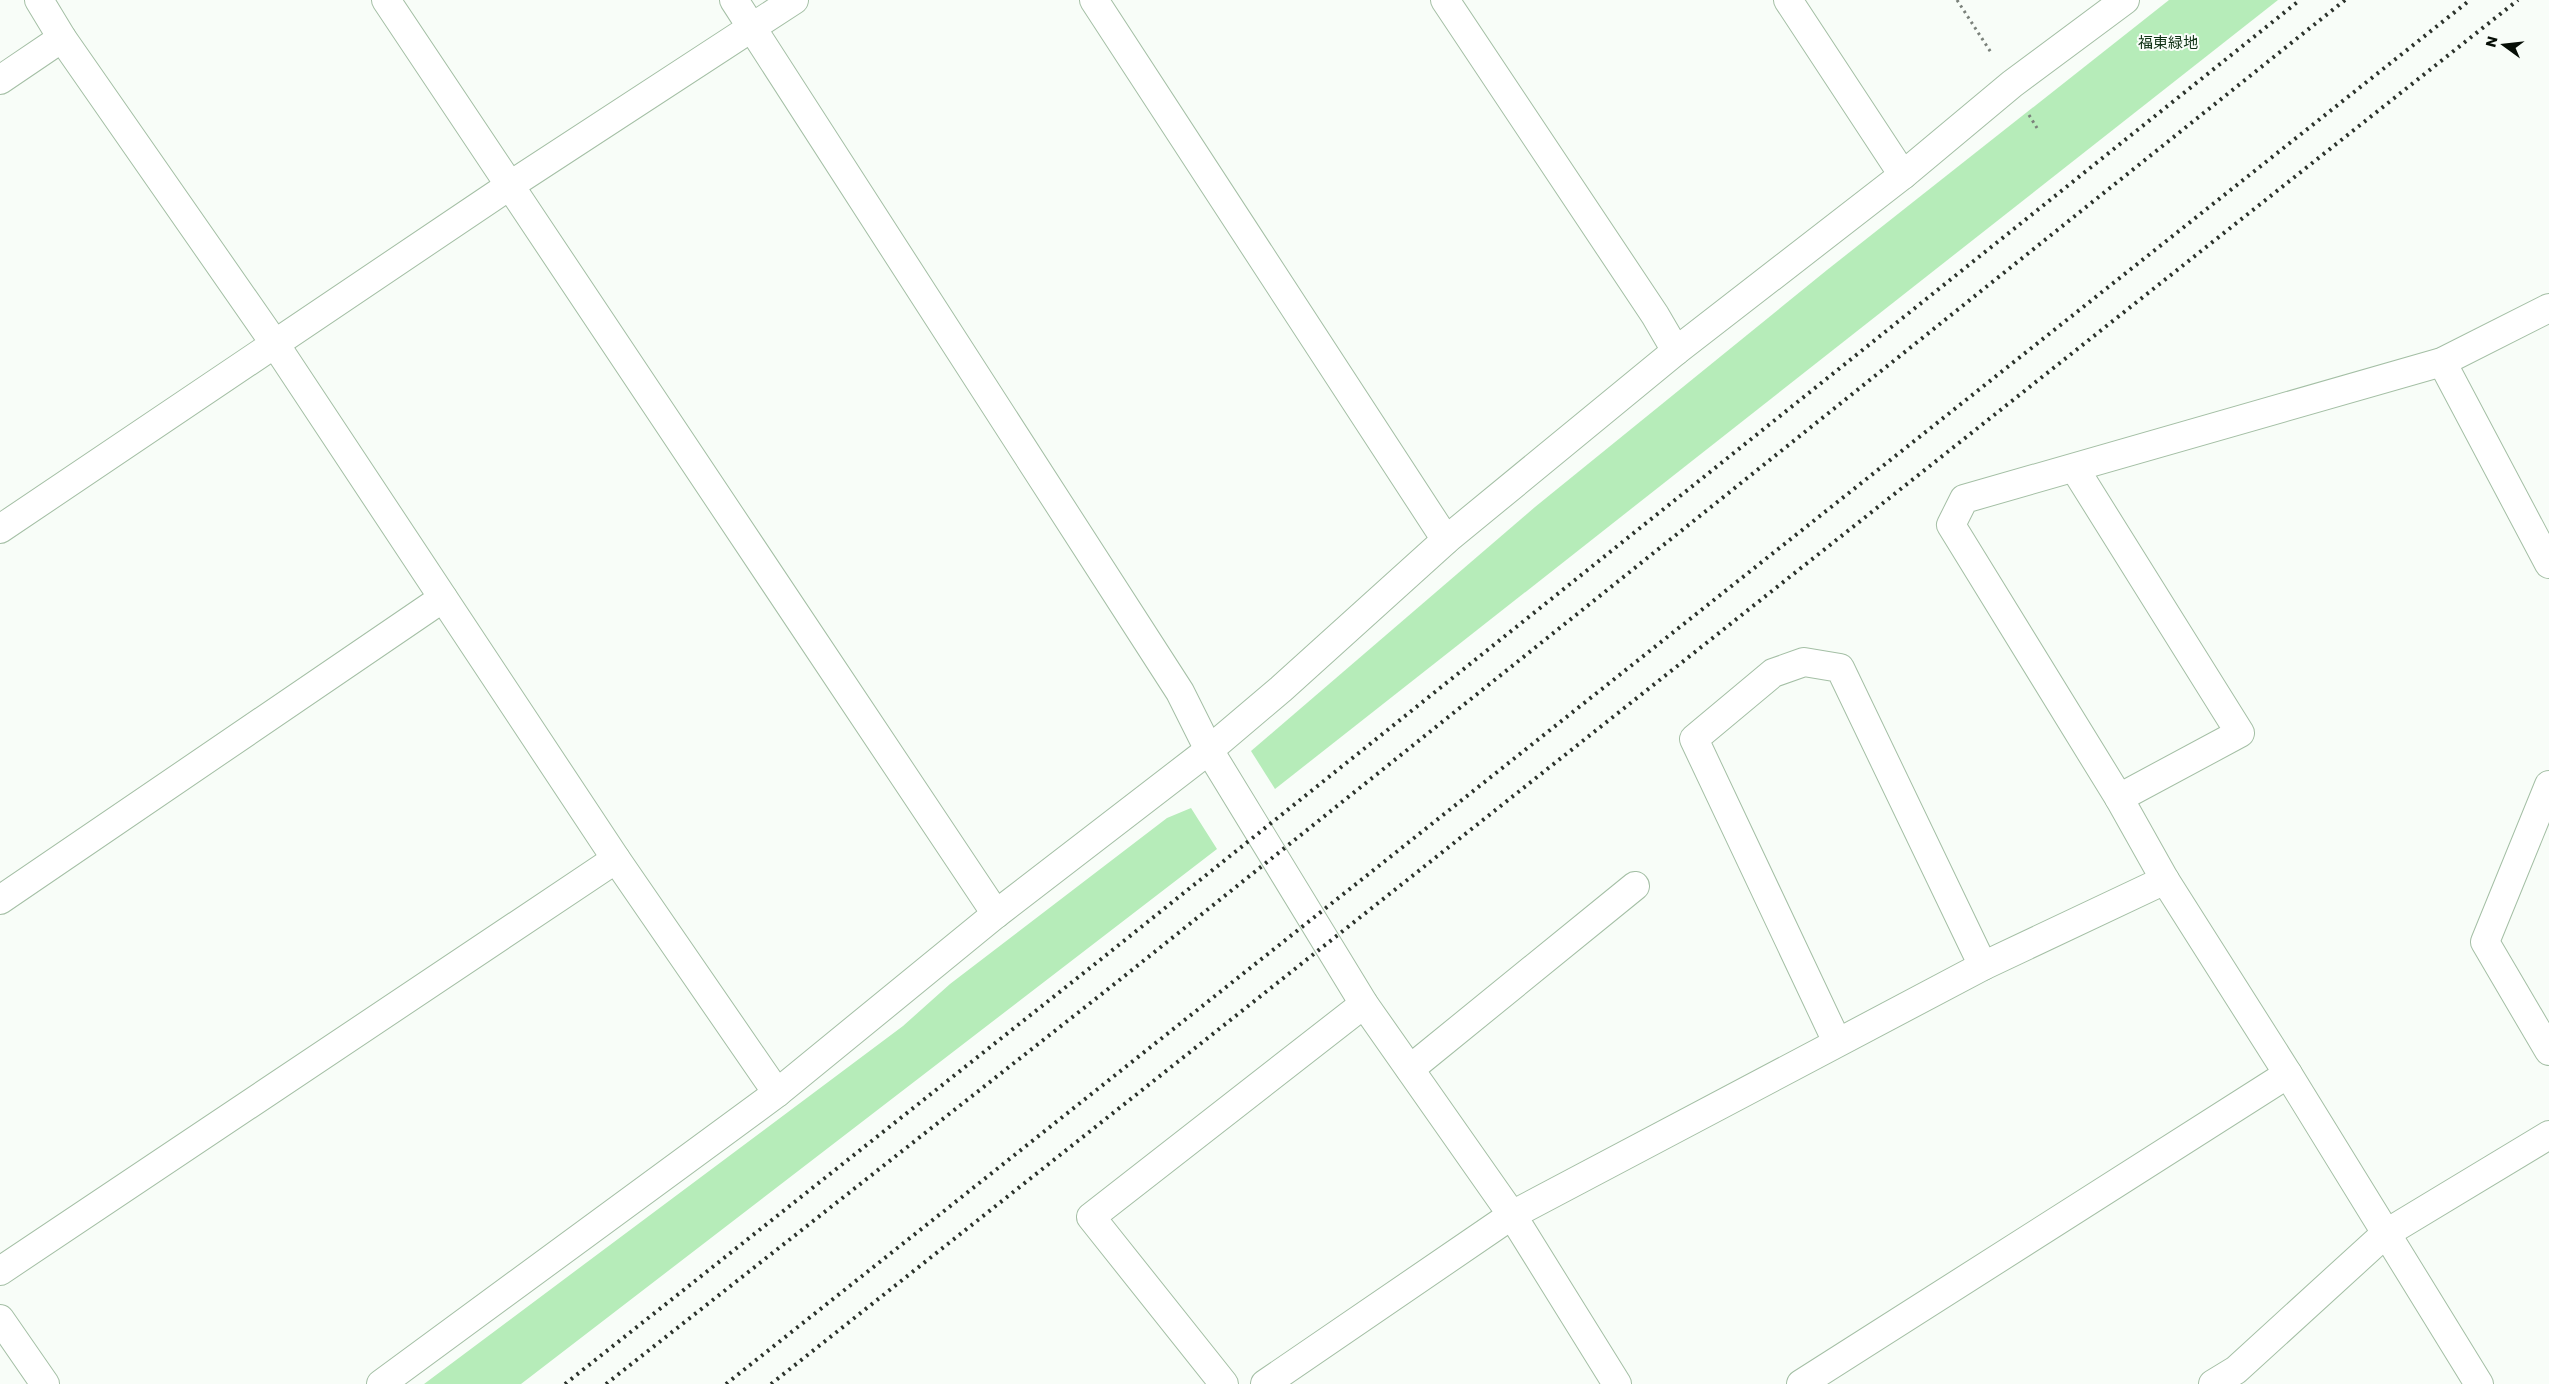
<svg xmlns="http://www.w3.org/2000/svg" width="2549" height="1384" viewBox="0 0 2549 1384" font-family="Poppins,'Noto Sans JP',sans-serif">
<rect width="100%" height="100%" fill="#f8fdf8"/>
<g fill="#b6ecb9">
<path d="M2169,0H2278L1275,789L1251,751L1535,507L1827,270Z"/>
<path d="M1191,808L1217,849L521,1384H424L903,1026L950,984L1167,818Z"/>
</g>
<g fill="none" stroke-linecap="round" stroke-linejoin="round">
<g stroke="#a4bfa5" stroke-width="30">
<g id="minor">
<path d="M39,0L62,38L275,344L616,859L777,1093"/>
<path d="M386,0L996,914"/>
<path d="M734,0L1180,692L1209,750L1364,1004L1512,1215L1617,1384"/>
<path d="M1094,0L1446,540"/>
<path d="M1445,0L1655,315L1676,351"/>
<path d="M1788,0L1903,175"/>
<path d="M0,80L62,38"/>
<path d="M2442,362L2549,564"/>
<path d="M2075,469L2240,733L2119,798"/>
<path d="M0,529L509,186L794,0"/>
<path d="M2549,785L2485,942L2549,1051"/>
<path d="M0,900L443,598"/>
<path d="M1837,1042L1694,739L1773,673L1804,662L1840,668L1983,966"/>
<path d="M1410,1069L1635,886"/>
<path d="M0,1271L616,859"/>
<path d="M0,1319L45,1384"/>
<path d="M381,1384L777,1093L996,914L1209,750L1281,689L1446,540L1676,351L1903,175L2012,84L2125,0"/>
<path d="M1224,1384L1091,1217L1364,1004"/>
<path d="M1265,1384L1512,1215L1983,966L2165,880"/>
<path d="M1801,1384L2288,1074"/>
<path d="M2213,1384L2236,1370L2385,1234L2549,1135"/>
<path d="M2479,1384L2288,1074L2165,880L2119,798L1951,525L1964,499L2442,362L2549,308"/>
</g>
</g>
<g stroke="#7a817a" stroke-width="3" stroke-dasharray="2.5 4" stroke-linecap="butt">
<path d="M1957,0L1992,54"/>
<path d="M2029,115L2037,128"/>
</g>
<use href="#minor" stroke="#fff" stroke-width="28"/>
<g stroke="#2b322b" stroke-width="4" stroke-dasharray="2.5 5" stroke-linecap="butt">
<path d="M565,1384L1100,960L2300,0"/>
<path d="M606,1384L1117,982L2345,0"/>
<path d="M726,1384L2470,0"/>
<path d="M771,1384L2518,0"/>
</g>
</g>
<g text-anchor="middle" stroke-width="4" stroke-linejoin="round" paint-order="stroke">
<g font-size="15" fill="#103115" stroke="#f8fdf8">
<text x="2168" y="48">福東緑地</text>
</g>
</g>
<g transform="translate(2504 45) rotate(285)" stroke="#f8fdf8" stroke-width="4" paint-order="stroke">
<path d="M0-4L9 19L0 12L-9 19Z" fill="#060e06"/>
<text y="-8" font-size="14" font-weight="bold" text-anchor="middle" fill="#060e06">N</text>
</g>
</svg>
